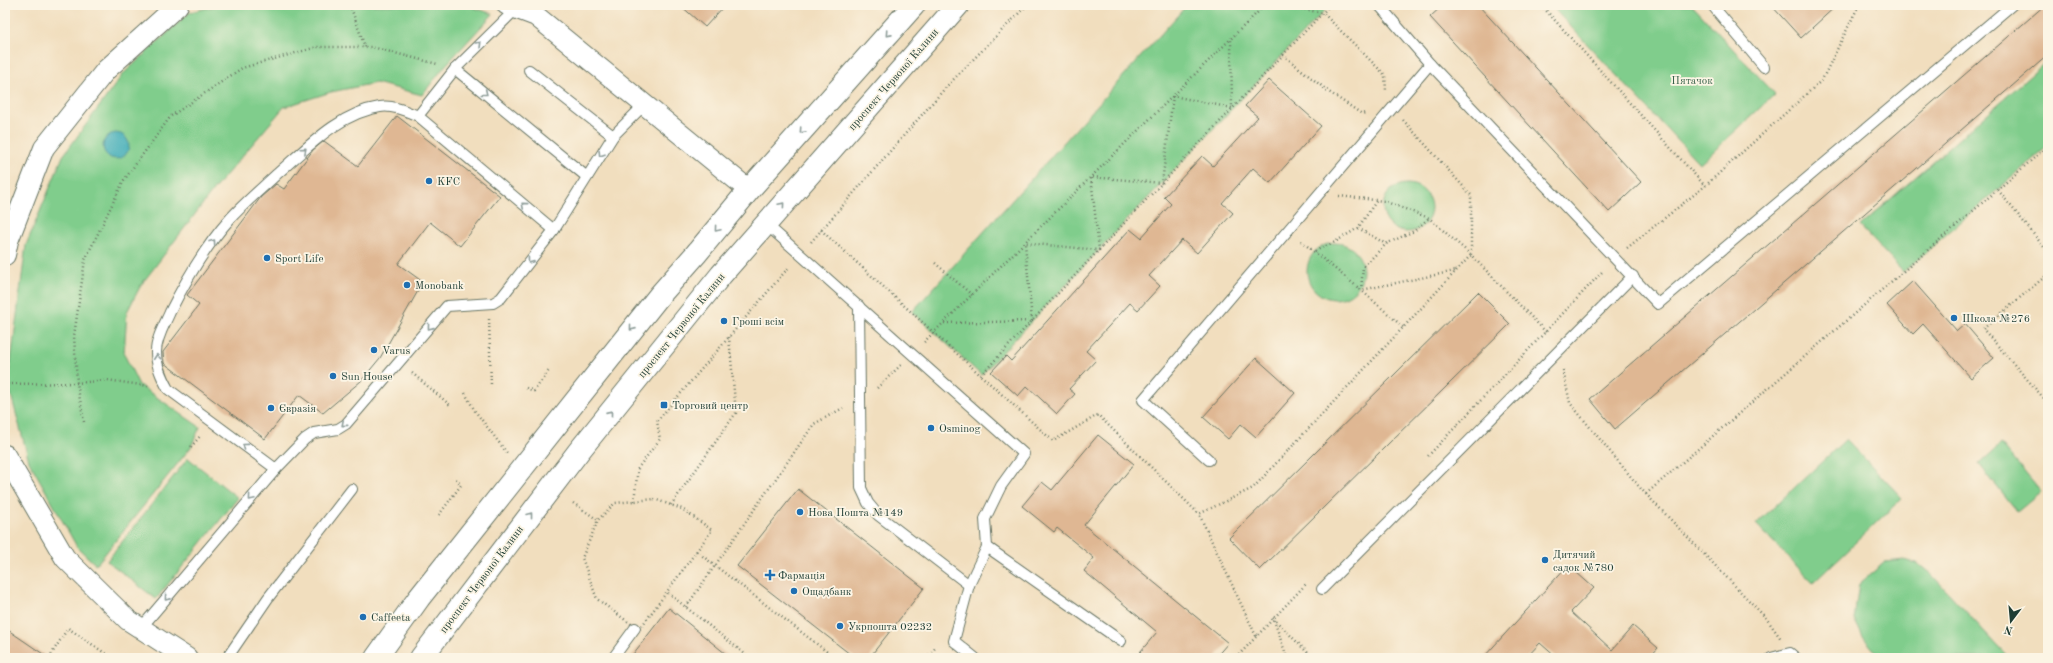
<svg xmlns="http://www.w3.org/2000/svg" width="2053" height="663" viewBox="0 0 2053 663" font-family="'Old Standard TT',serif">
<rect width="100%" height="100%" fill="#fcf5e5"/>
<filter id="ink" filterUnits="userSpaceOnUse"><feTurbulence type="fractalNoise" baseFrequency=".025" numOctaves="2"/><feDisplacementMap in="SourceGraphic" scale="8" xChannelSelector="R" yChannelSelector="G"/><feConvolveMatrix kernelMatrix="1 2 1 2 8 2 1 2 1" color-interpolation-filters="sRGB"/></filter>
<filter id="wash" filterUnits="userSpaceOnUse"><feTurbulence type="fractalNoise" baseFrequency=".012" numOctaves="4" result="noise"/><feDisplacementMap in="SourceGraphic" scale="16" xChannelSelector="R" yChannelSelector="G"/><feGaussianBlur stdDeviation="0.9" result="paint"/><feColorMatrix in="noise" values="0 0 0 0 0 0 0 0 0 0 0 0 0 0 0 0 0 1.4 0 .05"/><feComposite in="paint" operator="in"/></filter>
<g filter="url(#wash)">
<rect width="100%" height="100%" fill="#f1debe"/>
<g fill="#80cd8c" stroke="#508560">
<path d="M220,5H466L493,14L445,66L422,95L376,83L331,92L284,107L215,188L141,285L127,312L124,354L139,385L200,427L191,447L96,565L77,547L29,461L8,384L26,245L63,156L123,74L190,12Z"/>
<path d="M1187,5H1330L981,375L912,312Z"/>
<path d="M1561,5H1692L1775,94L1700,164L1555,10Z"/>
<path d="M2048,60V146L1903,272L1860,226Z"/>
<circle cx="1407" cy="208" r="24"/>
<circle cx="1335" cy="271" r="28"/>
<path d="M1846,439L1902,498L1813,583L1756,524Z"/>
<path d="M2001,444L2041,492L2017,512L1979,464Z"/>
<path d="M188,458L238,498L156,599L107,561Z"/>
<path d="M1903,560L1917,563L1931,574L2009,658H1881L1863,637L1854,619L1859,584L1885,562Z"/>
</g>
<circle fill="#3babb7" stroke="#2d7476" cx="116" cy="146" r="13"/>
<g id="blocks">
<g fill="#dfb793">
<path d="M680,5H725L705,27Z"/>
<path d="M1443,5H1478L1641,182L1609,212L1430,17Z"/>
<path d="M1771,5H1837L1801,38Z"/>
<path d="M2045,5H2048V55L1615,429L1590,399Z"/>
<path d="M1269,80L1321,126L1270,183L1253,168L1222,203L1233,213L1197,253L1182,240L1149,276L1160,286L1138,310L1130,303L1086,351L1096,360L1069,389L1075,394L1057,414L1027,386L1018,396L991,372L1006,356L1011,361L1130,229L1141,238L1171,204L1164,197L1202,156L1213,166L1258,117L1245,106Z"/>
<path d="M397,116L500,196L460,246L430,222L398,264L423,282L380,358L361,381L323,413L299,395L265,439L164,363L163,352L199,305L187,295L261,197L276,184L284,189L313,150L324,141L358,166Z"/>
<path d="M1913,281L1957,331L1965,324L1994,358L1971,378L1923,324L1913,334L1887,305Z"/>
<path d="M1478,292L1510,324L1260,570L1229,538Z"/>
<path d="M1256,358L1295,393L1256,437L1241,424L1228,439L1203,417Z"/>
<path d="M1098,435L1134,464L1084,525L1228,643L1215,658H1135L1157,632L1084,571L1094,558L1057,528L1054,532L1022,506L1042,482L1052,490Z"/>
<path d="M798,489L924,588L869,658H855L737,566Z"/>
<path d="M1568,565L1594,588L1571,612L1612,650L1633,626L1658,648L1649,658H1557L1540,643L1526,658H1483Z"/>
<path d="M669,608L731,658H630Z"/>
<path d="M5,628L49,658H5Z"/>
</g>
</g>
</g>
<g filter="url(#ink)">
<use href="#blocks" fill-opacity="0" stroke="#687564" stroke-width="1"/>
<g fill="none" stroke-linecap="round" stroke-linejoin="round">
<g stroke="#687564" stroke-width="12">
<g id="service">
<path d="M1379,5L1430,64L1658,304L2012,5"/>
<path d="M1712,5L1764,67"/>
<path d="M455,69L587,177"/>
<path d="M529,70L613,136"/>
<path d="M418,116L455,69L517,8"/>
<path d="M766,224L1024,454L1001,486L985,519L987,547L969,585L954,641L975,658"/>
<path d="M859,306L861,488L868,503L878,515L969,585"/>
<path d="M1209,460L1143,400L1430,64"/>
<path d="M276,469L168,389C162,378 156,366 156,352C156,338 165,324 170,312C186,280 205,247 229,220C243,204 261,189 277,174C307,148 339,113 380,107C393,105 406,111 418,116L554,230"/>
<path d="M987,547L1121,641"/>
<path d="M1322,589L1633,276"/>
<path d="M141,628L276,469L305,439L314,433L338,429L346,424L447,306L493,303L501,298L554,230L613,136L645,104"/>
<path d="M227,658L268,598L352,489"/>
<path d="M613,658L635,628"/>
<path d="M1771,658L1790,653L1796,658"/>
</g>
</g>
<g stroke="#687564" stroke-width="22">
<g id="minor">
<path d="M507,5L536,16L749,190"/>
<path d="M5,255L8,241L44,148L106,70L178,5"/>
<path d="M5,455L65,558L128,620L187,658"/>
</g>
</g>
<g stroke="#687564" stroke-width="24">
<g id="secondary">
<path d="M376,658L419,598L659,296L696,254L749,190L914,5"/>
<path d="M421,658L579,451L721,275L958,5"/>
</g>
</g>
<g stroke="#687564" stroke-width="2.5" stroke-dasharray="1 3" stroke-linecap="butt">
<path d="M350,5L365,47"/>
<path d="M1281,5L1323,13L1385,75L1386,91"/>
<path d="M1541,5L1705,186"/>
<path d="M1283,55L1329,92L1362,114L1365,113"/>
<path d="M1403,120L1471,195V255"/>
<path d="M1998,190L2048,252"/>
<path d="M1339,196L1384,201L1429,218L1470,254"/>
<path d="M1358,228L1386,244"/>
<path d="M821,230L1053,441L1098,415L1199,514"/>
<path d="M1301,241L1361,290L1455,271"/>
<path d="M811,242L947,86L1027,5"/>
<path d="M1627,248L1705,186L1822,80L1859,5"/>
<path d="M1315,251L1335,242L1358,228L1377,200"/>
<path d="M935,263L972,295"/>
<path d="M2048,274L1983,329L2048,403"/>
<path d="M489,319L491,385"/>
<path d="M944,323L1032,321L1025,243L1099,250L1091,177L1162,183L1173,96L1232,108L1231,39"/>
<path d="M1403,327L1361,290L1363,267L1386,244L1414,231L1429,218"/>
<path d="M924,342L1265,5"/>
<path d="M1563,370L1570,403L1641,489L1766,618L1781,639"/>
<path d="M412,373L450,405"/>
<path d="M981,375L1330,5"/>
<path d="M8,384L77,383L107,380L148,386"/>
<path d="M526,388L534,391L550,369"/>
<path d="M877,388L901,365"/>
<path d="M465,393L475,411L507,453"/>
<path d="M84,422L77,383L74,336L85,260L124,180L171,116L242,68L317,47H372L437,64"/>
<path d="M191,447L201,435"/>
<path d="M1428,456L1603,271"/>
<path d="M1646,494L2048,146"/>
<path d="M654,499L682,509L712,530L639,630L597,599L582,558L598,520L615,503Z"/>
<path d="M634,501L638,468L660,439L657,421L789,267"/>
<path d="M573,503L598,520"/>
<path d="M671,505L736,413L729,337"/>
<path d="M439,515L461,485L454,477"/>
<path d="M696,551L835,658"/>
<path d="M668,593L750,658"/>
<path d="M686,607L814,424L843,408"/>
<path d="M1273,618L1313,658"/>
<path d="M1274,620L1287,658"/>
<path d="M1256,636L1199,514L1253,488L1471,255L1546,332"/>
<path d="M49,658L68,628L112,658"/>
<path d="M505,658H506"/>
<path d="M926,658L935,648"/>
<path d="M1236,658L1306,584"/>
</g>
<use href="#service" stroke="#fff" stroke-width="10"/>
<use href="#minor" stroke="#fff" stroke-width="20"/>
<use href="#secondary" stroke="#fff" stroke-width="22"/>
</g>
<defs><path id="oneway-chevron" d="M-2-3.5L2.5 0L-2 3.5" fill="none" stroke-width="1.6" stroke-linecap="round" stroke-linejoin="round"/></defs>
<g stroke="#8f9e9a">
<use href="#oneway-chevron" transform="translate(888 34) rotate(132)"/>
<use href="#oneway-chevron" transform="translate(479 44) rotate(-45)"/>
<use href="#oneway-chevron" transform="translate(485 93) rotate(39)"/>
<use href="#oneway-chevron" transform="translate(802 131) rotate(132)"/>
<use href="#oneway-chevron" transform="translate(304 150) rotate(-42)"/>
<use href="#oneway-chevron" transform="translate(601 154) rotate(122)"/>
<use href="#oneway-chevron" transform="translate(524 205) rotate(-140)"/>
<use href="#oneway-chevron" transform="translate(782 205) rotate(-49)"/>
<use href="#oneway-chevron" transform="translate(717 229) rotate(130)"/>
<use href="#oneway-chevron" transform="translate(213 242) rotate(-54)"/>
<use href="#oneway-chevron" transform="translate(530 261) rotate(127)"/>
<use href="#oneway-chevron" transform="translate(430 327) rotate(129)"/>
<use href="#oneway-chevron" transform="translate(632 328) rotate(129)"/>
<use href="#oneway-chevron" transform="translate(157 357) rotate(-95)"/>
<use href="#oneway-chevron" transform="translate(610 413) rotate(-51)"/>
<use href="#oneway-chevron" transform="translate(344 424) rotate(139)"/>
<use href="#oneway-chevron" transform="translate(245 446) rotate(-144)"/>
<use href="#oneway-chevron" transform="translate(251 498) rotate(130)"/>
<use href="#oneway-chevron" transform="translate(530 515) rotate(-52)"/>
<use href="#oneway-chevron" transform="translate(167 598) rotate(130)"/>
</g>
</g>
<g fill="#1f6fb2" stroke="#fcf5e5" stroke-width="1.5">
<circle cx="429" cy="181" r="4"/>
<circle cx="267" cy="258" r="4"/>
<circle cx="407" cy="285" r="4"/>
<circle cx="1954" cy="318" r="4"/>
<circle cx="724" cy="321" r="4"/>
<circle cx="374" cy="350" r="4"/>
<circle cx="333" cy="376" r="4"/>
<rect x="660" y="401" width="8" height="8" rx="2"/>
<circle cx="271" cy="408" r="4"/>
<circle cx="931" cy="428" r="4"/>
<circle cx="800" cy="512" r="4"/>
<circle cx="1545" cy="560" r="4"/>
<path d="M768 569h4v4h4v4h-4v4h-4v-4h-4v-4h4z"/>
<circle cx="794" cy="591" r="4"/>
<circle cx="363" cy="617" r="4"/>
<circle cx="840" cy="626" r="4"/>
</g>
<g text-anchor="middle" stroke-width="3.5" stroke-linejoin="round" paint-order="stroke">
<g font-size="11" fill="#1f3d34" stroke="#fcf5e5">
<text transform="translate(893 79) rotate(-49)" y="4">проспект Червоної Калини</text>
<text transform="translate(681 325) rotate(-51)" y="4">проспект Червоної Калини</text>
<text transform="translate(481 579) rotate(-53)" y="4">проспект Червоної Калини</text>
</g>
<g font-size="11" fill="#37614a" stroke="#fcf5e5">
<text x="1692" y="84">Пятачок</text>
</g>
<g font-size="11" fill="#1f3d34" stroke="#fcf5e5" text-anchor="start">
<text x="437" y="185">KFC</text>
<text x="275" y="262">Sport Life</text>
<text x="415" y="289">Monobank</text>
<text x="1962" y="322">Школа №276</text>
<text x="732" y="325">Гроші всім</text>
<text x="382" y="354">Varus</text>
<text x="341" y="380">Sun House</text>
<text x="672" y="409">Торговий центр</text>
<text x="279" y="412">Євразія</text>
<text x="939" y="432">Osminog</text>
<text x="808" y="516">Нова Пошта №149</text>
<text x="1553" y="558">Дитячий<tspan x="1553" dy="13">садок №780</tspan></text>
<text x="778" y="579">Фармація</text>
<text x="802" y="595">Ощадбанк</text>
<text x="371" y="621">Caffeeta</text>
<text x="848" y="630">Укрпошта 02232</text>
</g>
</g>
<rect width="2053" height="663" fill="none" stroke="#fcf5e5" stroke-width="20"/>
<g transform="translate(2011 621) rotate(196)" stroke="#fcf5e5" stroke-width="3" paint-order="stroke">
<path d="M0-3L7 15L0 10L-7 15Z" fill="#1f3d34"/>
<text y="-6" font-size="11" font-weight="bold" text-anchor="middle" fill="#1f3d34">N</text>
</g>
</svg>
